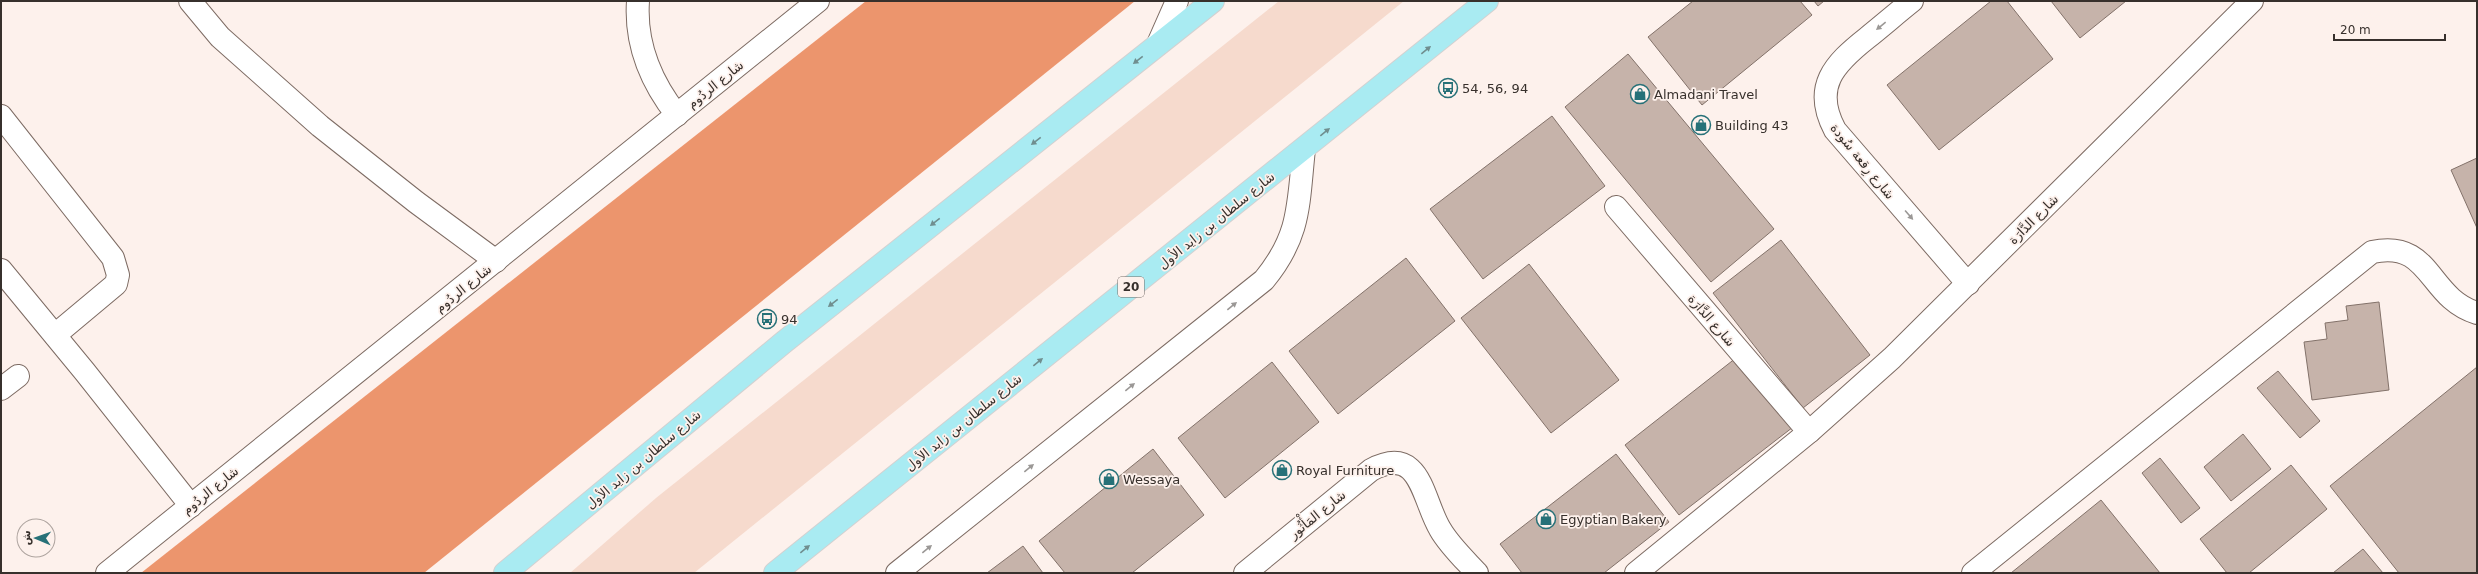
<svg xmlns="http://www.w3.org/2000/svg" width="2478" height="574" viewBox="0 0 2478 574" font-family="'DejaVu Sans','Noto Sans Arabic',sans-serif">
<rect width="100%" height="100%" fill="#fdf1ec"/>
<path fill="#f6dacd" d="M1279,1H1404L694,573H570L656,498Z"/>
<path fill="#ec956d" d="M866,1H1135L424,573H141Z"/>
<g fill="#c6b3aa" stroke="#83726a">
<path d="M1693,1H1800L1812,15L1702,105L1648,37Z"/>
<path d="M1814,1H1824L1818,6Z"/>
<path d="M1991,1H2007L2053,59L1939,150L1887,85Z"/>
<path d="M2051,1H2126L2080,38Z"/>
<path d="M1628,54L1774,229L1711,282L1565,107Z"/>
<path d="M1552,116L1605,186L1483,279L1430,209Z"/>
<path d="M2477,158V228L2451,170Z"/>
<path d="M1781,240L1870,355L1803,408L1713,293Z"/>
<path d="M1406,258L1455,321L1338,414L1289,351Z"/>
<path d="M1529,264L1619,380L1551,433L1461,318Z"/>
<path d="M2379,302L2389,390L2312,400L2304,342L2327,339L2325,323L2348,320L2346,306Z"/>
<path d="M1741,354L1797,424L1679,515L1625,445Z"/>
<path d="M1272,362L1319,422L1225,498L1178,438Z"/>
<path d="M2477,367V573H2399L2330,486Z"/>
<path d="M2278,371L2320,421L2300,438L2257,388Z"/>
<path d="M2243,434L2271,469L2231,501L2204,467Z"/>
<path d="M1153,449L1204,515L1132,573H1065L1039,541Z"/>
<path d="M1616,454L1669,522L1604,573H1522L1500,544Z"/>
<path d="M2160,458L2200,508L2181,523L2142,473Z"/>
<path d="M2291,465L2327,509L2249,573H2227L2200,539Z"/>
<path d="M2101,500L2160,573H2011Z"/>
<path d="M1023,546L1043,573H987Z"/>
<path d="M2363,549L2383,573H2333Z"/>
</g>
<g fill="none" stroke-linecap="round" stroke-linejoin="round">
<g stroke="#7d6b63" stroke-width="24">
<g id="minor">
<path d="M190,1L220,37L320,126L416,202L496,261"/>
<path d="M638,1C635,44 651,82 677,115"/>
<path d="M1912,1C1897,13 1882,26 1867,38C1834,64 1812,87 1835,130L1968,284"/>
<path d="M1158,44L1177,1"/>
<path d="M1,116L113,258L118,275L116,284L55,335"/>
<path d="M1616,207L1809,432"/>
<path d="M1,270L85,372L191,506"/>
<path d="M1,389L18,376"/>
<path d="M107,573L818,1"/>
<path d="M897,573L1264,280C1301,235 1298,204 1304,149"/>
<path d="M1245,573L1371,470C1421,443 1422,499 1440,529C1449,545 1464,559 1477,573"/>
<path d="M1636,573L1809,432L1892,358L2252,1"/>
<path d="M1973,573L2372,252C2432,239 2427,298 2477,313"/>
</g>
</g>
<g stroke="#d3d1d1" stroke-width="24">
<g id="major">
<path d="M505,573L784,342L1213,1"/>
<path d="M775,573L1487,1"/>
</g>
</g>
<use href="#minor" stroke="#fff" stroke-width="22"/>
<use href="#major" stroke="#a9ebf2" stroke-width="22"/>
</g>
<defs><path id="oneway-solid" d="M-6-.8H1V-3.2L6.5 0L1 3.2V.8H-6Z"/></defs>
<g fill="#9b9896">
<use href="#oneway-solid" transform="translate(1881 26) rotate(141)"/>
<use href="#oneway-solid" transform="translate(1909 215) rotate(49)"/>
<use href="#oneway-solid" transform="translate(1232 306) rotate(-39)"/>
<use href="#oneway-solid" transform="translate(1130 387) rotate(-39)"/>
<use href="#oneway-solid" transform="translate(1029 468) rotate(-39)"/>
<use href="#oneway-solid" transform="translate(927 549) rotate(-39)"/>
</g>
<g fill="#708e8f">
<use href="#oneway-solid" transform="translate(1426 50) rotate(-39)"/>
<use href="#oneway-solid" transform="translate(1138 60) rotate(142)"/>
<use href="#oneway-solid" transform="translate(1325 132) rotate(-39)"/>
<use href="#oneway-solid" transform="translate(1036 141) rotate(142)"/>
<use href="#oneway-solid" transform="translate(935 222) rotate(142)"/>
<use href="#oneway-solid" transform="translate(833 303) rotate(142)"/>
<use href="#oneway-solid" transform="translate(1038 362) rotate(-39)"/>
<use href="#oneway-solid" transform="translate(805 549) rotate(-39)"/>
</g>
<defs>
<g id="bus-ring" transform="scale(1)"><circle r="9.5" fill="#fdf1ec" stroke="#277178" stroke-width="1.5"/><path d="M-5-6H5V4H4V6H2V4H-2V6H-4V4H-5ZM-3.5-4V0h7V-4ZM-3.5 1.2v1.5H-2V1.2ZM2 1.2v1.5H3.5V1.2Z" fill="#277178"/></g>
<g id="shop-ring" transform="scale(1)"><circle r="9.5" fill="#fdf1ec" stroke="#277178" stroke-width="1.5"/><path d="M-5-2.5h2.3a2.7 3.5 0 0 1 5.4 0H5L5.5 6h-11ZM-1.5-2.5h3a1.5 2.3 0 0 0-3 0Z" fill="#277178"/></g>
</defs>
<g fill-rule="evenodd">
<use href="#bus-ring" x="1448" y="88"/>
<use href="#shop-ring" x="1640" y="94"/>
<use href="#shop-ring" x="1701" y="125"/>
<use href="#bus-ring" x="767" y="319"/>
<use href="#shop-ring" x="1282" y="470"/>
<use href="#shop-ring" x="1109" y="479"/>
<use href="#shop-ring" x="1546" y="519"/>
</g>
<g text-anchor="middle" stroke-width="3.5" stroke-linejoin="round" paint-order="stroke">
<rect fill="#fdf1ec" stroke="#726a66" stroke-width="1" x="1118" y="277" width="26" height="20" rx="3"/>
<g font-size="12" font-weight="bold" fill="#37302c">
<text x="1131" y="291">20</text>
</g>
<g font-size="13" fill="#37302c" stroke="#fdf1ec">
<text transform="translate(715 84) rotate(-39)" y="5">شارع الردُوم</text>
<text transform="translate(1863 161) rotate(51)" y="5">شارع رِقعة سُودة</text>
<text transform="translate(2033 219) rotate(-45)" y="5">شارع الدَّارَة</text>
<text transform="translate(1216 220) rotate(-39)" y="5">شارع سلطان بن زايد الأول</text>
<text transform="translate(463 288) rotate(-39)" y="5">شارع الردُوم</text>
<text transform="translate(1712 320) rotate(49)" y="5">شارع الدَّارَة</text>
<text transform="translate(963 422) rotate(-39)" y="5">شارع سلطان بن زايد الأول</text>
<text transform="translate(643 459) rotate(-40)" y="5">شارع سلطان بن زايد الأول</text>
<text transform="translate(210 490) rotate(-39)" y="5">شارع الردُوم</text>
<text transform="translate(1317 514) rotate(-39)" y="5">شارع المَأْثُور</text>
</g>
<g font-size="13" fill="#37302c" stroke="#fdf1ec" text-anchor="start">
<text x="1462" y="93">54, 56, 94</text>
<text x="1654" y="99">Almadani Travel</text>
<text x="1715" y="130">Building 43</text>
<text x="781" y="324">94</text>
<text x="1296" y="475">Royal Furniture</text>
<text x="1123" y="484">Wessaya</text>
<text x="1560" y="524">Egyptian Bakery</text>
</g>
</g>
<rect width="2478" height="574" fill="none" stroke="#37302c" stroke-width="4"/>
<g transform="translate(36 538) rotate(272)"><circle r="19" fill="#fdf1ec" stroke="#aea49f"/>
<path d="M0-3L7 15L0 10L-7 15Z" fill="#277178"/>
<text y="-6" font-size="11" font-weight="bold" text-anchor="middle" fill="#37302c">ش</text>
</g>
<path d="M2334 34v6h111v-6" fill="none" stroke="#37302c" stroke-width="2"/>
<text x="2340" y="34" font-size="12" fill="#37302c" stroke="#fdf1ec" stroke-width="3" paint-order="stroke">20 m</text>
</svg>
